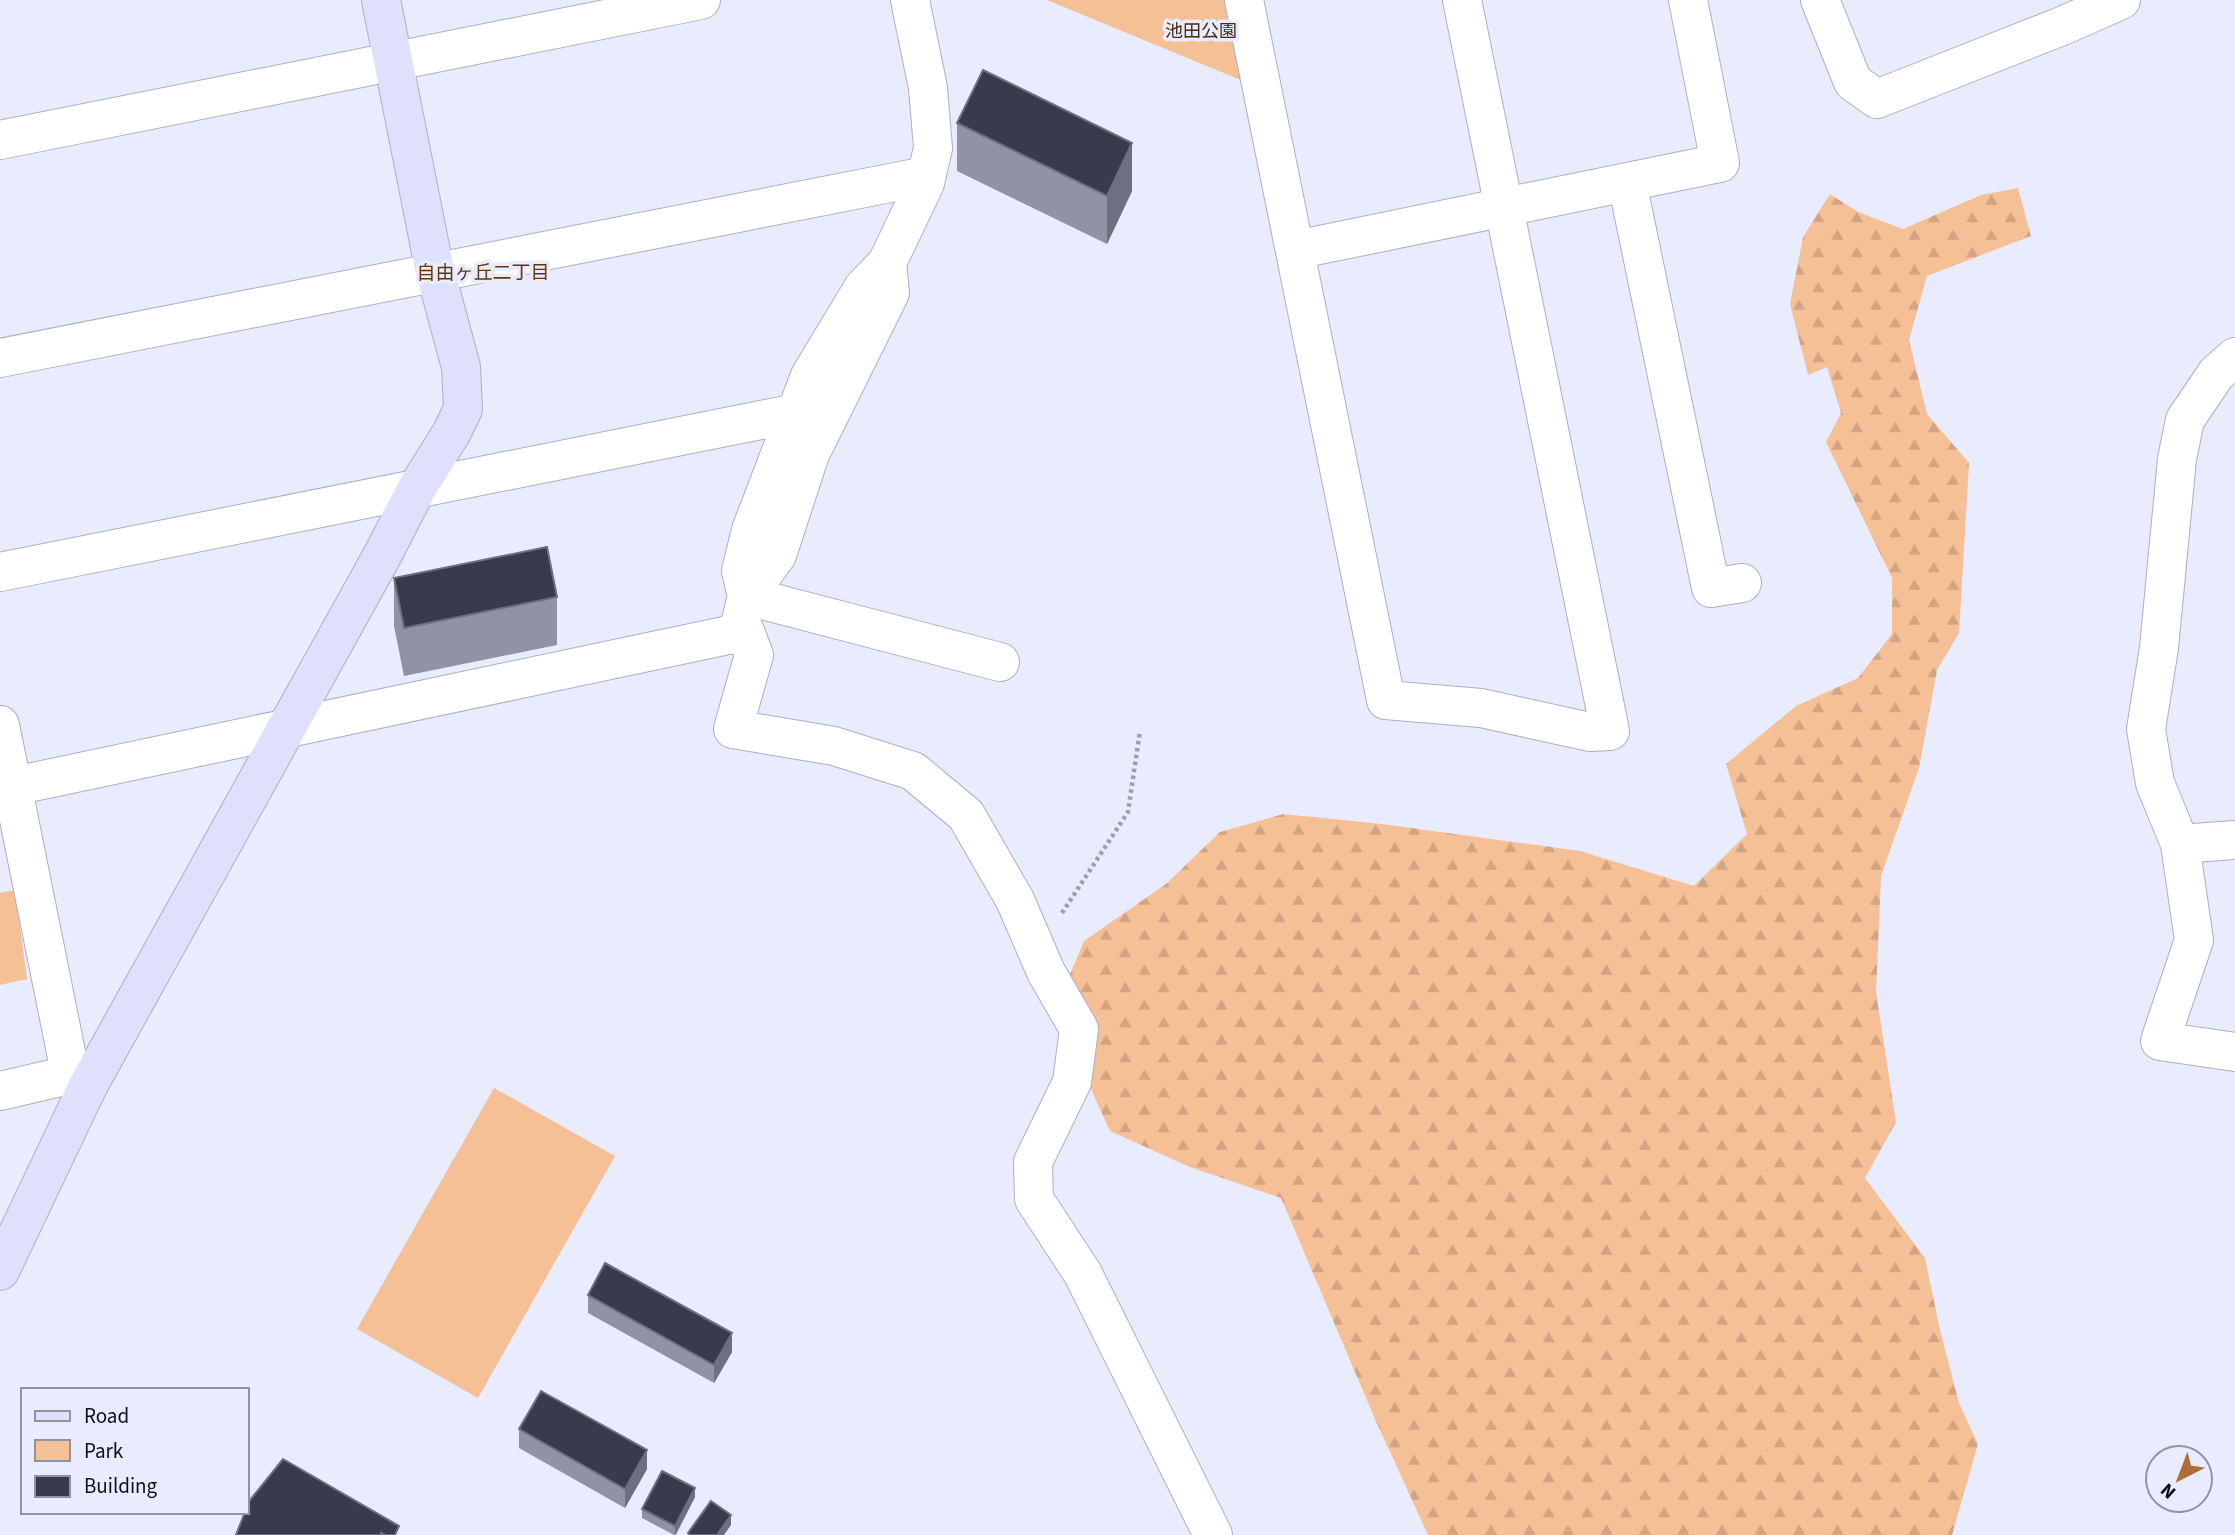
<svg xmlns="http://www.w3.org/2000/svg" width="2235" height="1535" viewBox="0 0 2235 1535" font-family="'Source Sans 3','Noto Sans JP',sans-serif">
<defs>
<pattern id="forest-firs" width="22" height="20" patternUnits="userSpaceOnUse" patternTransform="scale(1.75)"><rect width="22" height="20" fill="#f6c097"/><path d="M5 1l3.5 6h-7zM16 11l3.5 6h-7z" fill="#d2a481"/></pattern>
</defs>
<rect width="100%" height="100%" fill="#e9ebfe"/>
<g fill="#f6c097">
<path d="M1047,0H1227L1243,81Z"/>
<path d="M15,890L27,979L0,985V893Z"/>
<path d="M494,1088L615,1156L478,1398L357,1329Z"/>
</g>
<path fill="url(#forest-firs)" d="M2018,188L2031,236L1927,276L1909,340L1927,414L1969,463L1959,633L1937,670L1919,768L1881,876L1876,992L1896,1122L1865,1178L1925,1258L1940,1330L1959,1403L1978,1444L1952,1535H1428L1375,1419L1281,1198L1190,1167L1110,1131L1055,1010L1084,941L1166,884L1220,832L1283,814L1382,824L1580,851L1694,886L1747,834L1726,764L1796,706L1858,678L1892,634V578L1826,442L1841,413L1827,367L1808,375L1790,304L1803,237L1830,194L1858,212L1903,229L1981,195Z"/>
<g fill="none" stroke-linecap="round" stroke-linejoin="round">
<g stroke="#adafc5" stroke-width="40">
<g id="street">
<path d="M1244,0L1386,700L1481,708L1590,732L1610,731L1462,0"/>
<path d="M1820,0L1853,82L1877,99L2062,26L2121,0"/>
<path d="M0,140L701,0"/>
<path d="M1627,182L1711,588L1742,583"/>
<path d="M1295,250L1720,163L1688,0"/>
<path d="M887,263L890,293L810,454L777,555L747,596L1000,662"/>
<path d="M2235,357L2216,374L2185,420L2177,459L2159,648L2146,729L2155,783L2180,844L2194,940L2160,1041L2235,1052"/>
<path d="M0,358L926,176"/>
<path d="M0,572L796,413"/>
<path d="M741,621L754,655L733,729L834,746L913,771L966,815L1015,900L1046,972L1079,1029L1072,1082L1033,1162L1034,1199L1083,1274L1213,1535"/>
<path d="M0,725L70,1072L88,1086"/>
<path d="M0,789L738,633L747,596L741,571L751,530L810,376L863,288L887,263L925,183L933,148L928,88L910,0"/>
<path d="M2180,844L2235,840"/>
<path d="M0,1091L73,1074"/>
</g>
</g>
<g stroke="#adafc5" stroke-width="40">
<path id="secondary" d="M0,1271L88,1086L382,556L417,488L452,432L463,409L461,367L434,267L381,0"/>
</g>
<path stroke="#9d9fae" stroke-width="4.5" stroke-dasharray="3.5 3.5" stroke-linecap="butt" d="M1062,913L1128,812L1140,731"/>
<use href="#street" stroke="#fff" stroke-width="38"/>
<use href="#secondary" stroke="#dfe0fc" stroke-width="38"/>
</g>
<g fill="#9192a5">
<path d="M957,123L1132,191L1107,244L957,171Z"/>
<path d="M394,578L557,597V645L404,676L394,626Z"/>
<path d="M588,1295L732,1352L714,1383L588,1313Z"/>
<path d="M519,1429L647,1469L625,1508L519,1448Z"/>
<path d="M695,1497L676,1535H674L642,1518V1509Z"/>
</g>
<g fill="#6e6f81">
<path d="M1132,143V191L1107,244V196Z"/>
<path d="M732,1333V1352L714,1383V1365Z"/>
<path d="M647,1450V1469L625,1508V1489Z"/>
<path d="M695,1488V1497L675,1535V1526Z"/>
<path d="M731,1515V1525L724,1535H717Z"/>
</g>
<g fill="#393a4c" stroke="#6e6f81" stroke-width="2">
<path d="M983,70L1132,143L1107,196L957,123Z"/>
<path d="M547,547L557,597L404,628L394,578Z"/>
<path d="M605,1263L732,1333L714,1365L588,1295Z"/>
<path d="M541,1391L647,1450L625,1489L519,1429Z"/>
<path d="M283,1459L399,1526L395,1535H385L381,1533V1535H236L245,1512H247V1509L250,1500Z"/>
<path d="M662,1471L695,1488L675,1526L642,1509Z"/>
<path d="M711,1501L731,1515L717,1535H690L688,1533Z"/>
</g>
<g text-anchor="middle" stroke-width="7" stroke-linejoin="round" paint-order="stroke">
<g font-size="18" fill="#482a11" stroke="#e9ebfe">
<text x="1201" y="37">池田公園</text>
</g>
<g font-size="19" fill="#61360e" stroke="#e9ebfe">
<text x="483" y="279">自由ヶ丘二丁目</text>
</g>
</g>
<rect x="21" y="1388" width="228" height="126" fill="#e9ebfe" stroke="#9193a1" stroke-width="2"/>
<rect x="35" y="1411" width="35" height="10" fill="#dfe0fc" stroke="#9193a1" stroke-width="2"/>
<text x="84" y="1423" font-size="21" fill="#0e0f16">Road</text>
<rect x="35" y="1440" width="35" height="21" fill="#f6c097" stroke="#9193a1" stroke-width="2"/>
<text x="84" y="1458" font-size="21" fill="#0e0f16">Park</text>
<rect x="35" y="1476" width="35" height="21" fill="#393a4c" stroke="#9193a1" stroke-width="2"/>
<text x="84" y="1493" font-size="21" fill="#0e0f16">Building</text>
<g transform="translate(2179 1479) rotate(222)"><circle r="33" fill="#e9ebfe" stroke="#9193a1" stroke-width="2"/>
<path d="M0-5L12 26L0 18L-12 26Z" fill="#af6e37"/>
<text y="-10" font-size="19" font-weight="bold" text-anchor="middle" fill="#0e0f16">N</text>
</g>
</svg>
